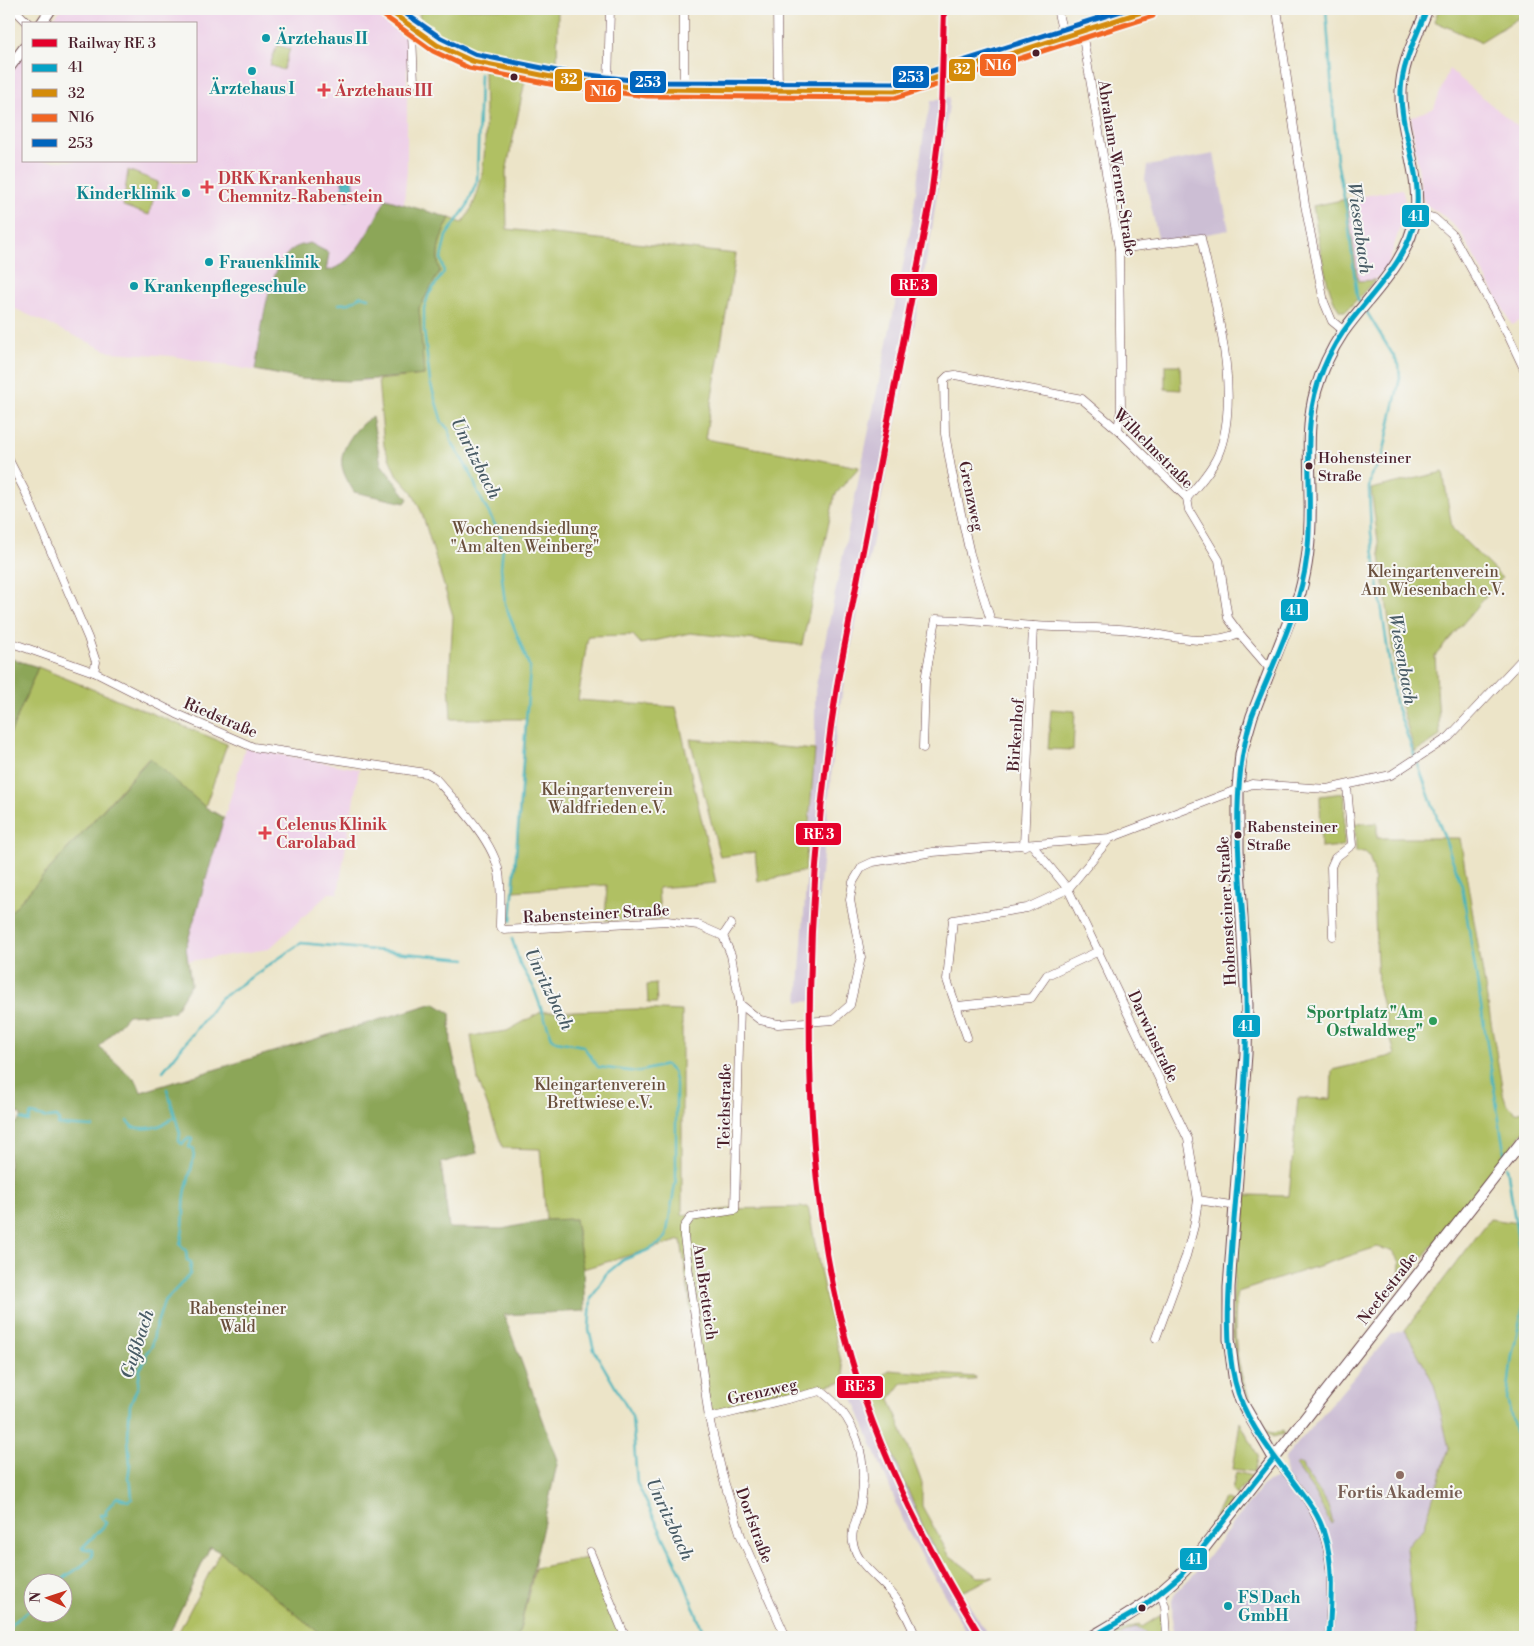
<svg xmlns="http://www.w3.org/2000/svg" width="1534" height="1646" viewBox="0 0 1534 1646" font-family="'Libre Bodoni',serif">
<rect width="100%" height="100%" fill="#f6f6f2"/>
<filter id="ink" filterUnits="userSpaceOnUse"><feTurbulence type="fractalNoise" baseFrequency=".02" numOctaves="2"/><feDisplacementMap in="SourceGraphic" scale="10" xChannelSelector="R" yChannelSelector="G"/><feConvolveMatrix kernelMatrix="1 2 1 2 8 2 1 2 1" color-interpolation-filters="sRGB"/></filter>
<filter id="wash" filterUnits="userSpaceOnUse"><feTurbulence type="fractalNoise" baseFrequency=".0096" numOctaves="4" result="noise"/><feDisplacementMap in="SourceGraphic" scale="20" xChannelSelector="R" yChannelSelector="G"/><feGaussianBlur stdDeviation="1.12" result="paint"/><feColorMatrix in="noise" values="0 0 0 0 0 0 0 0 0 0 0 0 0 0 0 0 0 1.4 0 .05"/><feComposite in="paint" operator="in"/></filter>
<g filter="url(#wash)">
<rect width="100%" height="100%" fill="#ece4c8"/>
<g fill="#eed0e8">
<path d="M61,9H367L407,39V171L404,203L368,381L302,379L172,356L110,352L9,306V75L24,55V161H196V24H49Z"/>
<path d="M1449,69L1525,133V318L1512,325L1461,233L1445,217L1425,204L1422,197L1411,117L1434,108Z"/>
<path d="M1402,189L1405,200L1400,227L1388,265L1375,280L1358,282L1347,199Z"/>
<path d="M245,748L359,769L338,893H329L269,949L189,961L186,948Z"/>
</g>
<g fill="#ccbed4">
<path d="M950,97L932,230L892,446L842,693L834,748L819,893L816,1001L798,1002L815,750V690L911,227L924,132L931,101Z"/>
<path d="M1214,154L1229,230L1168,241L1158,238L1145,179L1147,166Z"/>
<path d="M1405,1330L1434,1384L1449,1448L1424,1527L1406,1548L1416,1637H1173L1172,1601L1175,1593L1195,1573L1264,1484L1276,1478L1287,1486L1285,1458L1391,1334Z"/>
<path d="M866,1390L927,1536L989,1637H969L908,1532L851,1393Z"/>
<path d="M1136,1627L1153,1637H1117Z"/>
</g>
<g fill="#b0c063" stroke="#7d7047">
<path d="M419,9H558L557,73C506,65 464,57 420,27Z"/>
<path d="M1439,9H1525V14L1480,42L1434,21Z"/>
<path d="M277,45L290,49L283,70L270,65Z"/>
<path d="M484,70L525,81L506,172L507,229L736,254L705,439L859,467L835,495L802,645L690,633L641,644L633,635L588,636L578,700L676,707L716,883L658,888L660,918L605,920L607,885L514,891L527,719H451L449,682L453,616L422,513L412,492L396,474L384,446L378,380L424,375L419,308L440,271C434,252 441,236 450,218L462,223C493,185 484,117 484,70Z"/>
<path d="M128,170L158,182L149,215L123,206Z"/>
<path d="M1347,199L1358,281L1375,280L1346,311H1340C1325,293 1318,231 1313,206Z"/>
<path d="M1165,365H1180L1181,390L1165,389Z"/>
<path d="M1443,472L1452,528L1502,578L1435,656L1440,736L1415,752L1400,703L1371,489Z"/>
<path d="M38,667L227,744L205,807L149,758L9,914V737Z"/>
<path d="M1051,709L1075,711L1073,750L1048,749Z"/>
<path d="M690,739L815,750L805,871L758,882L755,852L720,857Z"/>
<path d="M1343,793L1345,796L1344,844L1342,846L1321,848L1320,796Z"/>
<path d="M1377,823V838H1460L1503,1093L1507,1105L1516,1113L1525,1110V1130L1406,1278L1399,1279L1400,1262L1392,1251L1377,1247L1238,1292C1229,1339 1240,1394 1269,1432L1273,1433L1283,1431L1284,1434L1273,1437C1264,1433 1260,1422 1255,1414C1218,1350 1236,1268 1243,1198L1246,1195L1289,1196L1298,1098L1331,1099L1332,1070L1395,1055L1378,987L1373,869L1369,856L1365,852H1356L1355,824Z"/>
<path d="M656,984L657,1003H648L647,985Z"/>
<path d="M638,1009L682,1011V1215L730,1209L808,1207L826,1300L846,1381L706,1414L681,1240L583,1269L575,1219L546,1220L540,1149L503,1148L478,1080L471,1036L507,1031L541,1012Z"/>
<path d="M1490,1219L1525,1224V1637H1416L1406,1548L1424,1527L1449,1448L1434,1384L1405,1330Z"/>
<path d="M889,1370L975,1377L974,1380L903,1382L890,1399L922,1483V1506L949,1555L978,1577H994L961,1592L927,1536L866,1390Z"/>
<path d="M1240,1422L1258,1456L1254,1472L1233,1469Z"/>
<path d="M1302,1464L1304,1471L1327,1503L1333,1522L1331,1524L1314,1492L1295,1465Z"/>
<path d="M1236,1472L1252,1476L1236,1495L1232,1490Z"/>
<path d="M1224,1499L1232,1502L1202,1542Z"/>
<path d="M220,1552L324,1637H176Z"/>
<path d="M587,1558L624,1637H518L535,1568Z"/>
<path d="M1161,1615L1162,1637H1153L1136,1627L1117,1637H1108L1139,1624L1142,1627Z"/>
</g>
<g fill="#8ca659" stroke="#6b6242" fill-rule="evenodd">
<path d="M386,199L450,218C441,236 434,252 440,271L419,308L424,375L349,381L302,379L255,370C261,338 265,275 289,252C295,246 302,245 310,243L329,253L326,271C355,266 373,222 386,199Z"/>
<path d="M372,417L381,464L408,499L405,503L354,492C349,483 344,476 342,466C339,448 358,424 372,417Z"/>
<path d="M9,658L38,667L9,737Z"/>
<path d="M150,758L205,807L224,818L186,947L191,984L174,1012L128,1015L99,1047L137,1082L141,1092L434,1003L450,1013L451,1046L477,1153L441,1163L449,1228L502,1229L546,1220L575,1219L583,1269L585,1311L504,1315L558,1460L518,1637H324L220,1552L210,1547L168,1637H9V1125L12,1126L21,1119V1115L9,1107V914ZM32,1584H62V1614H32Z"/>
</g>
<path fill="#44b4bc" stroke="#476a74" d="M346,175L351,176C356,184 355,195 348,201L344,198L342,181Z"/>
<g fill="none" stroke-linecap="round" stroke-linejoin="round">
<g stroke="#44b4bc" stroke-width="2.5">
<path d="M1326,9L1337,161L1347,213L1357,297L1360,303"/>
<path d="M480,74L477,181L467,206L446,236L441,258L444,272L429,294L424,308V330L430,382L442,422L449,430L451,441L472,476L478,493L500,534L503,545L501,568L505,604L530,668L511,921"/>
<path d="M339,304L350,303L361,296L369,298"/>
<path d="M1365,309L1399,365L1400,378L1382,459L1371,475L1369,488L1371,533L1395,702L1462,886L1505,1157"/>
<path d="M512,939L520,964L533,986L552,1038L556,1041L583,1046L598,1067L637,1072L666,1065L673,1072L676,1084V1179L666,1237L659,1244L648,1250L623,1260L606,1274L591,1299L589,1329L594,1350L632,1416L637,1483L681,1573L705,1637"/>
<path d="M163,1071L221,998L301,943L466,959"/>
<path d="M21,1119L28,1121L31,1114L48,1118L56,1117L59,1121L58,1125L93,1127"/>
<path d="M128,1121L132,1127C148,1130 161,1128 174,1117"/>
<path d="M1507,1167L1525,1287"/>
<path d="M1525,1299L1512,1355L1507,1399L1525,1470"/>
<path d="M58,1584C67,1572 82,1570 92,1556V1550L82,1548L104,1526L106,1523L100,1515H106V1510L117,1497L128,1501L132,1499L131,1485L128,1479L130,1464L128,1436L130,1405L138,1386L140,1369L146,1359V1353L152,1346L155,1329L164,1302L190,1274L191,1262L187,1260L186,1251L180,1244C185,1229 183,1210 185,1195C187,1180 195,1162 194,1149L189,1147L192,1139L189,1138L182,1144L179,1141L180,1133L167,1089"/>
<path d="M9,1629L12,1623L32,1608"/>
</g>
</g>
</g>
<g filter="url(#ink)">
<g fill="none" stroke-linecap="round" stroke-linejoin="round">
<g stroke="#623d43" stroke-width="9">
<g id="minor">
<path d="M14,9L29,24"/>
<path d="M411,9L414,83"/>
<path d="M777,9L778,91"/>
<path d="M1057,9L1064,38"/>
<path d="M1277,9L1305,205L1324,302L1332,321L1344,331"/>
<path d="M1082,32L1119,249L1121,409L1118,430"/>
<path d="M608,85L610,9"/>
<path d="M684,89V9"/>
<path d="M1416,213L1434,218L1452,234L1509,337L1525,371"/>
<path d="M1119,249L1201,238C1214,298 1243,396 1218,455C1211,471 1198,485 1187,498"/>
<path d="M9,460L26,493L88,638L96,662L94,672"/>
<path d="M991,621L970,554L952,473L945,434L944,380L948,376L955,375L1082,399L1118,430L1187,498L1189,510L1219,560L1228,618L1239,633L1270,669"/>
<path d="M9,642L94,672L177,714L253,747L426,773L435,778C456,802 494,841 499,873C502,891 500,910 500,927L504,930L667,921L698,925L723,936L731,955L740,1004L735,1210L691,1217L684,1227V1237L709,1418L724,1481L741,1536L786,1637"/>
<path d="M923,748L925,680L936,619C969,620 1002,624 1035,626C1063,628 1091,627 1119,629C1159,631 1200,650 1239,633"/>
<path d="M1032,845L1068,889L1188,1139L1198,1200L1194,1226L1186,1256L1156,1338"/>
<path d="M1024,846L1033,626"/>
<path d="M723,936L731,924"/>
<path d="M1333,936L1331,867L1335,858L1352,845L1347,786"/>
<path d="M740,1004L760,1020L778,1024L833,1020L850,1005L861,957L850,900L853,882L862,867L873,862L933,852L1110,838L1252,784L1327,789L1391,775L1449,737L1525,656"/>
<path d="M958,1006L1031,998L1047,975L1099,951"/>
<path d="M967,1037L947,980L953,920L1027,908L1068,889L1110,838"/>
<path d="M1198,1200L1237,1206"/>
<path d="M709,1418L821,1391C857,1418 868,1458 861,1503C859,1516 850,1529 853,1543C858,1568 884,1580 897,1600C905,1611 911,1625 916,1637"/>
<path d="M1274,1458C1333,1526 1334,1550 1329,1637"/>
<path d="M590,1552L624,1634L627,1637"/>
<path d="M1161,1594L1165,1606L1167,1637"/>
</g>
</g>
<g stroke="#623d43" stroke-width="12">
<g id="tertiary">
<path d="M387,9L437,45L472,61L556,78L647,89L895,91L1151,9"/>
<path d="M41,24L51,9"/>
<path d="M9,68L24,48"/>
</g>
</g>
<g stroke="#623d43" stroke-width="13">
<g id="secondary">
<path d="M1274,1458L1241,1401L1235,1383L1229,1339V1288L1246,1054L1247,1005L1238,850V788L1241,754L1252,716L1300,593C1309,561 1311,528 1310,495C1310,460 1306,424 1316,390C1322,369 1331,350 1343,332C1370,294 1408,264 1416,214C1421,175 1400,131 1401,91C1402,60 1417,37 1427,9"/>
<path d="M1092,1637C1136,1611 1161,1597 1196,1558L1525,1138"/>
</g>
</g>
<use href="#minor" stroke="#fff" stroke-width="8"/>
<use href="#tertiary" stroke="#fff" stroke-width="10"/>
<use href="#secondary" stroke="#fff" stroke-width="11"/>
<g stroke="#f6f6f2" stroke-width="9">
<g id="bus-1">
<path d="M1092,1637L1139,1610L1181,1575L1274,1458"/>
<path d="M1329,1637C1331,1602 1335,1567 1324,1533C1319,1514 1306,1499 1295,1484C1272,1453 1244,1420 1235,1382C1224,1337 1229,1289 1232,1244C1237,1180 1244,1117 1246,1053C1247,1009 1246,964 1243,920C1238,852 1231,782 1252,716C1272,665 1301,610 1307,556C1315,499 1300,438 1318,383C1324,365 1332,348 1343,332C1369,294 1408,263 1416,215C1423,173 1400,133 1401,91C1402,62 1417,36 1427,9"/>
</g>
</g>
<g stroke="#f6f6f2" stroke-width="9">
<path id="bus-2" d="M387,9L437,45L472,61L556,78L647,89L895,91L1151,9"/>
</g>
<g stroke="#f6f6f2" stroke-width="9">
<path id="bus-3" d="M383,15L433,51L469,68L555,85L647,96L895,98L1153,16"/>
</g>
<g stroke="#f6f6f2" stroke-width="9">
<path id="bus-4" d="M399,9L441,38L474,54L557,71L647,82L894,83L1127,9"/>
</g>
<use href="#bus-1" stroke="#04a2c6" stroke-width="5"/>
<use href="#bus-2" stroke="#d48b09" stroke-width="5"/>
<use href="#bus-3" stroke="#f26522" stroke-width="5"/>
<use href="#bus-4" stroke="#0065bd" stroke-width="5"/>
<g stroke="#f6f6f2" stroke-width="10">
<path id="rail-1" d="M944,9L941,116L931,197L838,680C821,784 812,888 810,993C808,1117 816,1238 851,1358C880,1457 927,1549 981,1637"/>
</g>
<use href="#rail-1" stroke="#e4002b" stroke-width="6"/>
</g>
</g>
<g fill="#0f9aa8" stroke="#f6f6f2" stroke-width="2">
<circle cx="266" cy="38" r="5"/>
<circle cx="252" cy="71" r="5"/>
<circle cx="186" cy="193" r="5"/>
<circle cx="209" cy="262" r="5"/>
<circle cx="134" cy="286" r="5"/>
<circle cx="1228" cy="1606" r="5"/>
</g>
<g fill="#4a1f2b" stroke="#f6f6f2" stroke-width="2">
<circle cx="1036" cy="53" r="4.5"/>
<circle cx="514" cy="77" r="4.5"/>
<circle cx="1309" cy="466" r="4.5"/>
<circle cx="1238" cy="835" r="4.5"/>
<circle cx="1142" cy="1608" r="4.5"/>
</g>
<g fill="#e0444e" stroke="#f6f6f2" stroke-width="2">
<path d="M321.5 82.5h5v5h5v5h-5v5h-5v-5h-5v-5h5z"/>
<path d="M204.5 179.5h5v5h5v5h-5v5h-5v-5h-5v-5h5z"/>
<path d="M262.5 825.5h5v5h5v5h-5v5h-5v-5h-5v-5h5z"/>
</g>
<circle fill="#2e9e5b" stroke="#f6f6f2" stroke-width="2" cx="1433" cy="1021" r="5"/>
<circle fill="#8d6e63" stroke="#f6f6f2" stroke-width="2" cx="1400" cy="1475" r="5"/>
<g text-anchor="middle" stroke-width="4" stroke-linejoin="round" paint-order="stroke">
<g font-size="15" fill="#4a1f2b" stroke="#f6f6f2" text-anchor="start">
<text x="1318" y="463">Hohensteiner<tspan x="1318" dy="18">Straße</tspan></text>
<text x="1247" y="832">Rabensteiner<tspan x="1247" dy="18">Straße</tspan></text>
</g>
<g font-size="16" font-weight="bold" fill="#0d838f" stroke="#f6f6f2" text-anchor="start">
<text x="276" y="44">Ärztehaus II</text>
<text x="252" y="94" text-anchor="middle">Ärztehaus I</text>
<text x="176" y="199" text-anchor="end">Kinderklinik</text>
<text x="219" y="268">Frauenklinik</text>
<text x="144" y="292">Krankenpflegeschule</text>
<text x="1238" y="1603">FS Dach<tspan x="1238" dy="18">GmbH</tspan></text>
</g>
<g font-size="16" font-weight="bold" fill="#be3a42" stroke="#f6f6f2" text-anchor="start">
<text x="335" y="96">Ärztehaus III</text>
<text x="218" y="184">DRK Krankenhaus<tspan x="218" dy="18">Chemnitz-Rabenstein</tspan></text>
<text x="276" y="830">Celenus Klinik<tspan x="276" dy="18">Carolabad</tspan></text>
</g>
<g font-size="16" fill="#4a1f2b" stroke="#f6f6f2">
<text transform="translate(1118 168) rotate(81)" y="6">Abraham-Werner-Straße</text>
<text transform="translate(1154 448) rotate(45)" y="6">Wilhelmstraße</text>
<text transform="translate(972 496) rotate(78)" y="6">Grenzweg</text>
<text transform="translate(221 717) rotate(23)" y="6">Riedstraße</text>
<text transform="translate(1015 735) rotate(-86)" y="6">Birkenhof</text>
<text transform="translate(1226 911) rotate(-93)" y="6">Hohensteiner Straße</text>
<text transform="translate(596 913) rotate(-3)" y="6">Rabensteiner Straße</text>
<text transform="translate(1154 1036) rotate(65)" y="6">Darwinstraße</text>
<text transform="translate(724 1106) rotate(-89)" y="6">Teichstraße</text>
<text transform="translate(1387 1288) rotate(-52)" y="6">Neefestraße</text>
<text transform="translate(706 1292) rotate(82)" y="6">Am Bretteich</text>
<text transform="translate(762 1391) rotate(-13)" y="6">Grenzweg</text>
<text transform="translate(755 1525) rotate(70)" y="6">Dorfstraße</text>
</g>
<g font-size="16" fill="#694f3c" stroke="#f6f6f2">
<text x="525" y="534">Wochenendsiedlung<tspan x="525" dy="18">"Am alten Weinberg"</tspan></text>
<text x="1433" y="577">Kleingartenverein<tspan x="1433" dy="18">Am Wiesenbach e.V.</tspan></text>
<text x="607" y="795">Kleingartenverein<tspan x="607" dy="18">Waldfrieden e.V.</tspan></text>
<text x="600" y="1090">Kleingartenverein<tspan x="600" dy="18">Brettwiese e.V.</tspan></text>
<text x="238" y="1314">Rabensteiner<tspan x="238" dy="18">Wald</tspan></text>
</g>
<g font-size="16" font-weight="bold" fill="#27864d" stroke="#f6f6f2" text-anchor="end">
<text x="1423" y="1018">Sportplatz "Am<tspan x="1423" dy="18">Ostwaldweg"</tspan></text>
</g>
<g font-size="16" font-weight="bold" fill="#785e54" stroke="#f6f6f2">
<text x="1400" y="1498">Fortis Akademie</text>
</g>
<g font-size="18" font-style="italic" fill="#485b65" stroke="#f6f6f2">
<text transform="translate(1360 228) rotate(82)" y="6">Wiesenbach</text>
<text transform="translate(476 458) rotate(63)" y="6">Unritzbach</text>
<text transform="translate(1403 659) rotate(80)" y="6">Wiesenbach</text>
<text transform="translate(549 989) rotate(64)" y="6">Unritzbach</text>
<text transform="translate(137 1344) rotate(-72)" y="6">Gußbach</text>
<text transform="translate(670 1519) rotate(65)" y="6">Unritzbach</text>
</g>
</g>
<g stroke="#f6f6f2" stroke-width="2">
<rect x="979" y="53" width="38" height="24" rx="5" fill="#f26522"/>
<rect x="948" y="58" width="28" height="24" rx="5" fill="#d48b09"/>
<rect x="892" y="65" width="38" height="24" rx="5" fill="#0065bd"/>
<rect x="554" y="68" width="29" height="24" rx="5" fill="#d48b09"/>
<rect x="629" y="70" width="38" height="24" rx="5" fill="#0065bd"/>
<rect x="584" y="79" width="38" height="24" rx="5" fill="#f26522"/>
<rect x="1401" y="204" width="29" height="24" rx="5" fill="#04a2c6"/>
<rect x="890" y="273" width="48" height="24" rx="5" fill="#e4002b"/>
<rect x="1280" y="598" width="29" height="24" rx="5" fill="#04a2c6"/>
<rect x="795" y="822" width="47" height="24" rx="5" fill="#e4002b"/>
<rect x="1232" y="1014" width="29" height="24" rx="5" fill="#04a2c6"/>
<rect x="836" y="1375" width="48" height="24" rx="5" fill="#e4002b"/>
<rect x="1179" y="1547" width="29" height="24" rx="5" fill="#04a2c6"/>
</g>
<g font-size="14" text-anchor="middle" font-weight="bold" fill="#fff">
<text x="998" y="70">N16</text>
<text x="962" y="74">32</text>
<text x="911" y="82">253</text>
<text x="569" y="84">32</text>
<text x="648" y="87">253</text>
<text x="603" y="96">N16</text>
<text x="1416" y="221">41</text>
<text x="914" y="290">RE 3</text>
<text x="1294" y="615">41</text>
<text x="819" y="839">RE 3</text>
<text x="1246" y="1031">41</text>
<text x="860" y="1391">RE 3</text>
<text x="1194" y="1564">41</text>
</g>
<rect width="1534" height="1646" fill="none" stroke="#f6f6f2" stroke-width="30"/>
<rect x="22" y="22" width="175" height="140" fill="#f6f6f2" stroke="#b1a0a2"/>
<rect x="32" y="39" width="25" height="8" fill="#e4002b" stroke="#b1a0a2"/>
<text x="68" y="48" font-size="15" fill="#4a1f2b">Railway RE 3</text>
<rect x="32" y="64" width="25" height="8" fill="#04a2c6" stroke="#b1a0a2"/>
<text x="68" y="72" font-size="15" fill="#4a1f2b">41</text>
<rect x="32" y="89" width="25" height="8" fill="#d48b09" stroke="#b1a0a2"/>
<text x="68" y="98" font-size="15" fill="#4a1f2b">32</text>
<rect x="32" y="114" width="25" height="8" fill="#f26522" stroke="#b1a0a2"/>
<text x="68" y="122" font-size="15" fill="#4a1f2b">N16</text>
<rect x="32" y="139" width="25" height="8" fill="#0065bd" stroke="#b1a0a2"/>
<text x="68" y="148" font-size="15" fill="#4a1f2b">253</text>
<g transform="translate(48 1598) rotate(273)"><circle r="24" fill="#f6f6f2" stroke="#b1a0a2"/>
<path d="M0-4L9 19L0 12L-9 19Z" fill="#c8321e"/>
<text y="-8" font-size="14" font-weight="bold" text-anchor="middle" fill="#4a1f2b">N</text>
</g>
</svg>
